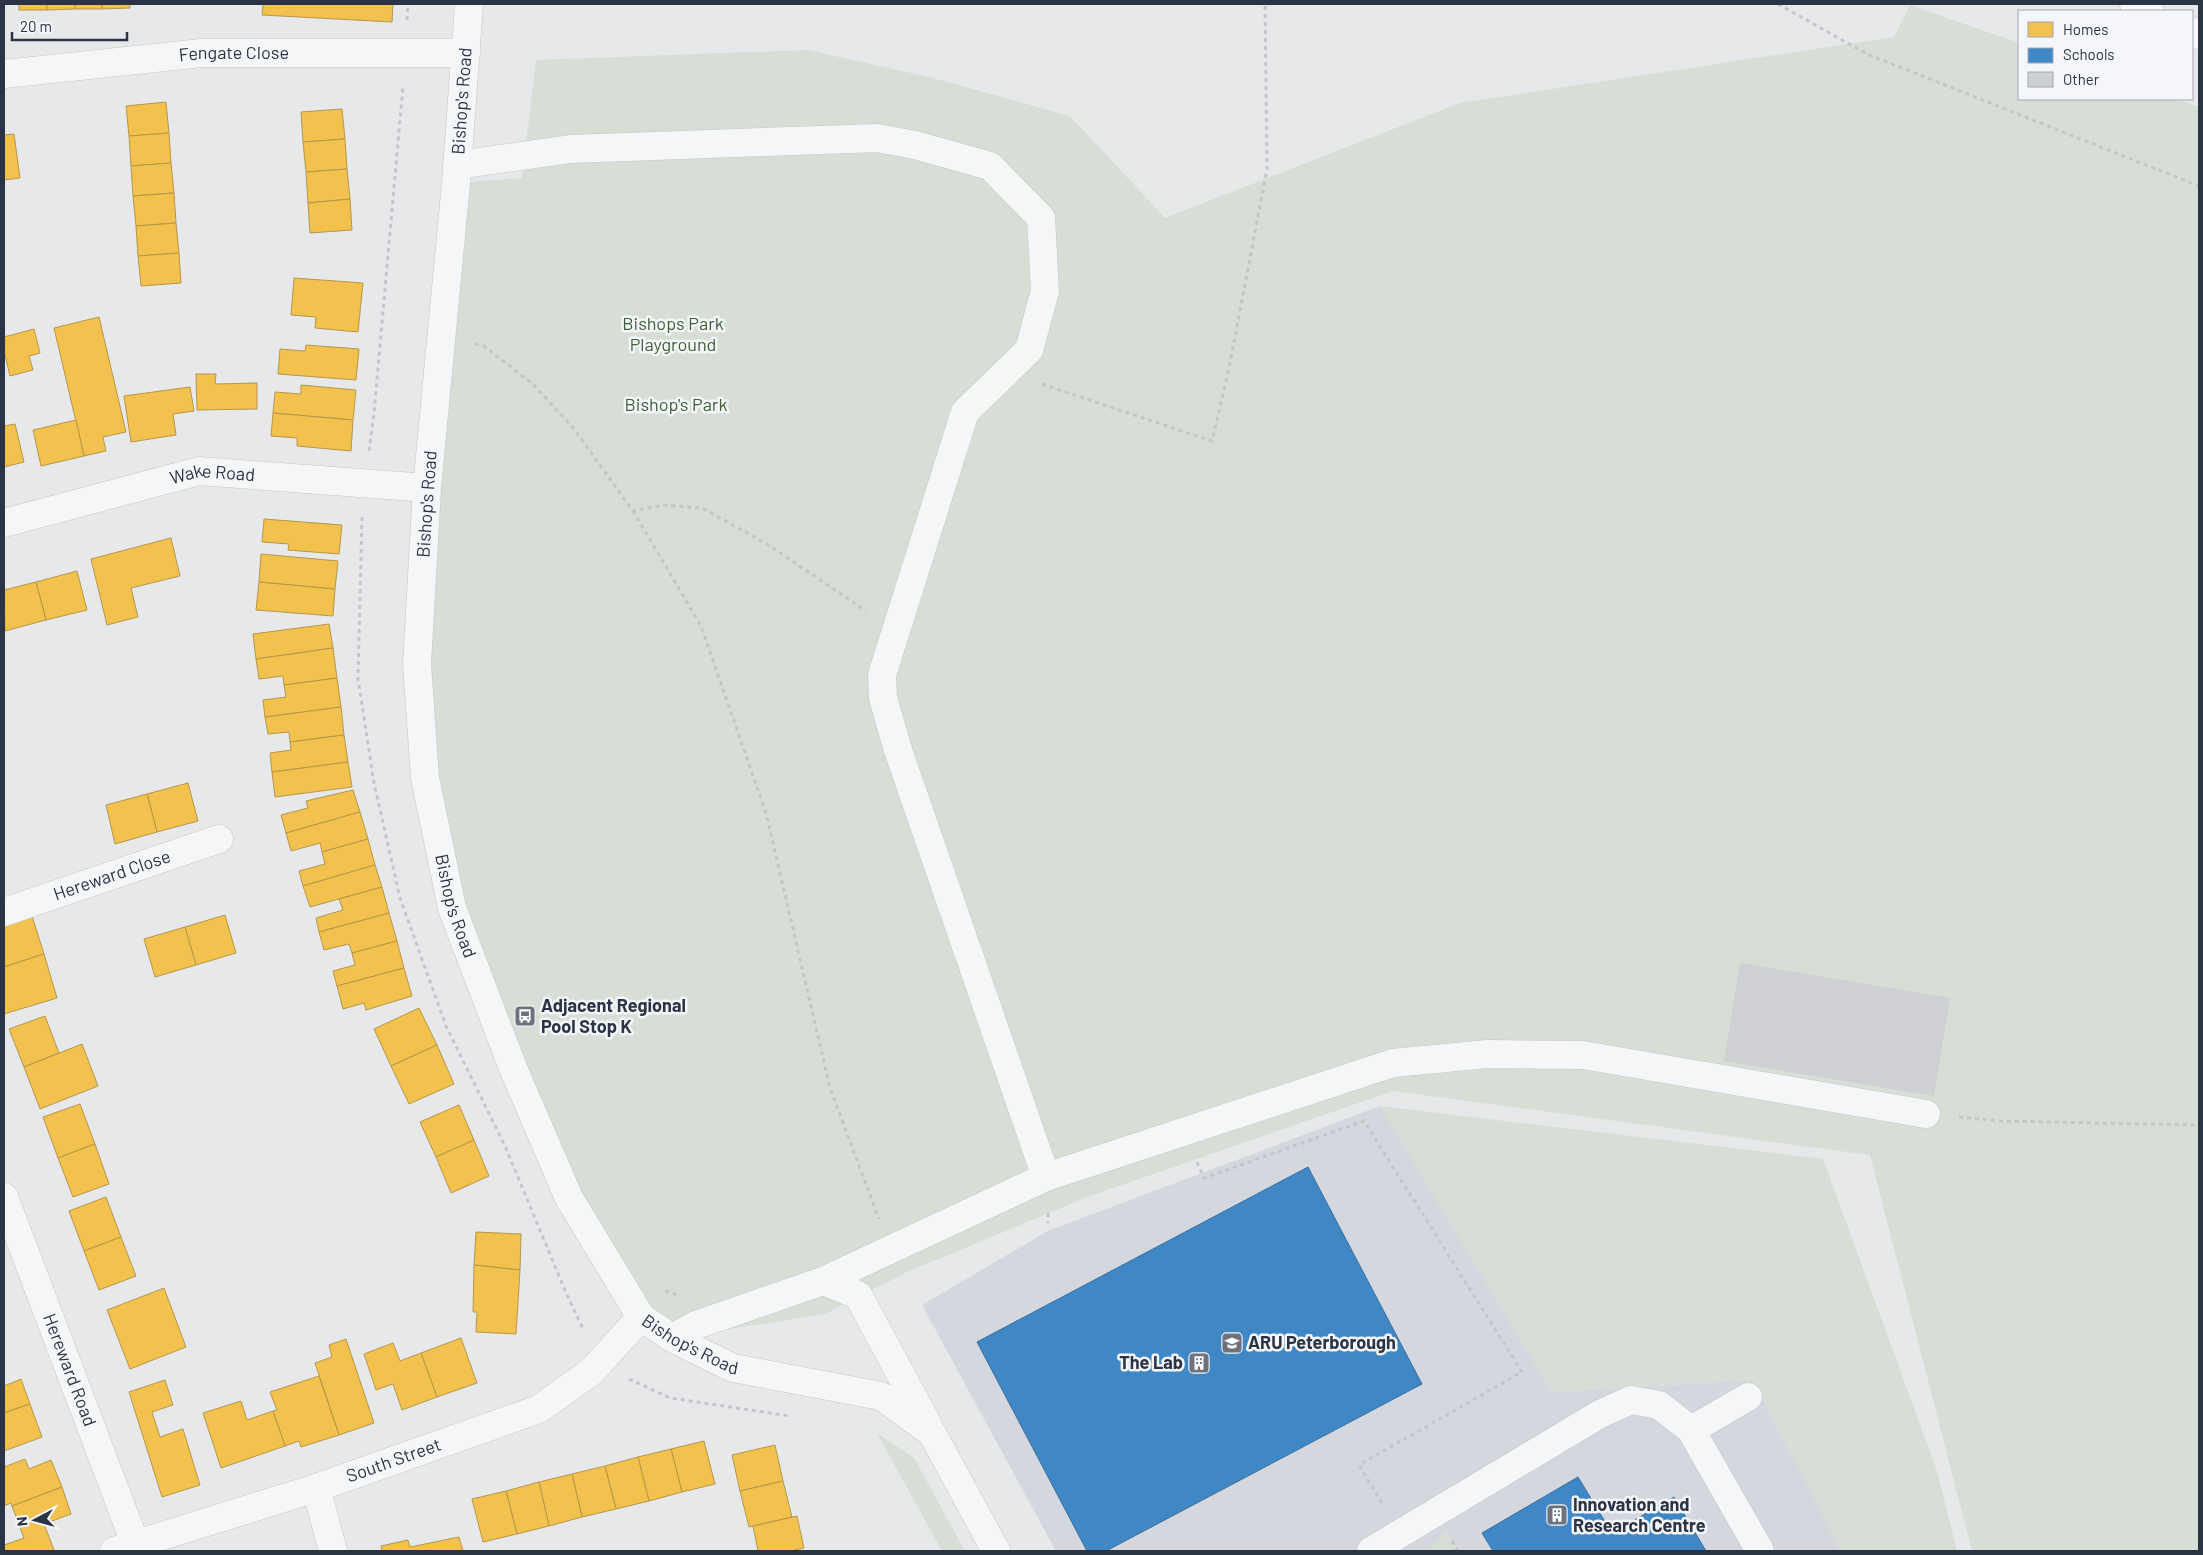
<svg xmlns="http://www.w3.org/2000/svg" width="2203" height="1555" viewBox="0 0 2203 1555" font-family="Barlow,sans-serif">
<rect width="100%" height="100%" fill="#e6e8ea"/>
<path fill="#d4d7dd" d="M1380,1106L1552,1392L1753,1380L1841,1551H1056L922,1305L1048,1231Z"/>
<g fill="#d6ded6">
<path d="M1910,5L2019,43V99H2175L2199,107V1551H1972L1870,1155L1393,1091L1090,1196L907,1272L825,1314L672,1338L586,1224L446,878L419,694L456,183L522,178L536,60L808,50L933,78L1070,116L1165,218L1460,103L1894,37Z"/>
<path d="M1380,1106L1823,1159L1937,1471L1957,1551H1841L1753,1380L1552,1392Z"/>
<path d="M877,1433L914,1458L965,1551H942Z"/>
<path d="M1446,1530L1458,1551H1429Z"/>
</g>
<g fill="#f2c14e" stroke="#b6974b">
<rect x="19" y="4" width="28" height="6"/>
<path d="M47,4H75V9L47,10Z"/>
<rect x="75" y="4" width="27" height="5"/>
<path d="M102,4H130V8L102,9Z"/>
<path d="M263,4H393L392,22L262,15Z"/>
<path d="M166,102L169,133L129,136L126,106Z"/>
<path d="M342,109L345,139L303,142L301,112Z"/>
<path d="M169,133L171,163L131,166L129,136Z"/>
<path d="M14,134L20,178L4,180V135Z"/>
<path d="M345,139L347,169L306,172L303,142Z"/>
<path d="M171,163L174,193L133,196L131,166Z"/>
<path d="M347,169L350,199L308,203L306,172Z"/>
<path d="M174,193L176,223L136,226L133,196Z"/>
<path d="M350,199L352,230L310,233L308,203Z"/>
<path d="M176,223L179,253L138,256L136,226Z"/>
<path d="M179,253L181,283L141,286L138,256Z"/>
<path d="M294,278L363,283L358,332L315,328L316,317L291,315Z"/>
<path d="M99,317L126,432L103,437L106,451L84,456L54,328Z"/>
<path d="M34,329L40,353L29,356L33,370L10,376L4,351V337Z"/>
<path d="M306,345L359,349L356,380L278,374L280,349L305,351Z"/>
<path d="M196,374H216L215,384L257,383V409L197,410Z"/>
<path d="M301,385L356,390L353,420L273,413L275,392L301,394Z"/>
<path d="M190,387L194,411L173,414L176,435L131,442L124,396Z"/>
<path d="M273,413L353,420L351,451L297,446V438L271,436Z"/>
<path d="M76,420L84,456L41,466L33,430Z"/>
<path d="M15,424L24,462L4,467V426Z"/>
<path d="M264,519L342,525L339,554L288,550L289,544L262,542Z"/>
<path d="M171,538L180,576L131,588L138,617L107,625L91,559Z"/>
<path d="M261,554L338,561L335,589L259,582Z"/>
<path d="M77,571L87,610L46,620L36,582Z"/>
<path d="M36,582L46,620L5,631L4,590Z"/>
<path d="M259,582L335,589L333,616L256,610Z"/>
<path d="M329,624L333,648L256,659L253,634Z"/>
<path d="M333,648L337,678L284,685L283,676L259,679L256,659Z"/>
<path d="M337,678L341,707L265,717L263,700L286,697L284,685Z"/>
<path d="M341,707L344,735L290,742L289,732L268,734L265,717Z"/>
<path d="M344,735L348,762L272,772L270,753L291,750L290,742Z"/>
<path d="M348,762L352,787L275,797L272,772Z"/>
<path d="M188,783L198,821L157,832L147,794Z"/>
<path d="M353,790L360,812L286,833L281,815L308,808L306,801Z"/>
<path d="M147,794L157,832L115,844L106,805Z"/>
<path d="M360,812L368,839L322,852L320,843L291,851L286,833Z"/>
<path d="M368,839L375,865L303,886L299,871L325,864L322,852Z"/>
<path d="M375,865L382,887L310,907L303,886Z"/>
<path d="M382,887L389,913L319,932L316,918L343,910L339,899Z"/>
<path d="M389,913L397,941L352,953L349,944L324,950L319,932Z"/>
<path d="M225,915L236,953L196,965L185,927Z"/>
<path d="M32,916L44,954L4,967V925Z"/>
<path d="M185,927L196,965L155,977L144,939Z"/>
<path d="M397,941L404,968L337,986L333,971L355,965L352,953Z"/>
<path d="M44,954L57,998L4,1014V967Z"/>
<path d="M404,968L412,996L366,1010L364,1003L343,1009L337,986Z"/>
<path d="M419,1008L437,1045L391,1066L374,1029Z"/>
<path d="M45,1016L59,1053L24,1067L9,1029Z"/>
<path d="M82,1044L98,1086L40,1109L24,1067Z"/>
<path d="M437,1045L454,1084L409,1104L391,1066Z"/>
<path d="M80,1104L95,1144L58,1158L43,1117Z"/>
<path d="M459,1105L474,1140L436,1157L420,1122Z"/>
<path d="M474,1140L489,1176L451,1193L436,1157Z"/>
<path d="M95,1144L109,1184L73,1197L58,1158Z"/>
<path d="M106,1197L121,1237L84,1251L69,1211Z"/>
<path d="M476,1232L521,1234L520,1270L474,1265Z"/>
<path d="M121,1237L136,1276L99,1290L84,1251Z"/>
<path d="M474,1265L520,1270L516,1334L476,1332L477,1312H473Z"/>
<path d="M164,1288L186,1347L130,1369L107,1310Z"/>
<path d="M461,1338L477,1383L437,1397L421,1353Z"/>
<path d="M346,1339L374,1423L339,1435L315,1363L332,1357L329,1345Z"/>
<path d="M393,1343L400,1361L421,1353L437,1397L402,1410L393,1384L376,1390L364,1354Z"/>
<path d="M319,1376L339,1435L301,1447L299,1441L285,1446L273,1411L277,1410L270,1392Z"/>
<path d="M21,1379L30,1404L4,1413V1386Z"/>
<path d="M165,1380L173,1405L152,1412L160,1437L183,1429L200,1485L162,1497L129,1392Z"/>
<path d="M241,1401L247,1420L273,1411L285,1446L221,1468L203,1413Z"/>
<path d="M30,1404L42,1437L4,1451V1413Z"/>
<path d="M704,1441L715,1484L682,1492L671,1449Z"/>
<path d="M775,1445L783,1481L740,1491L732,1455Z"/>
<path d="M671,1449L682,1492L649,1501L638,1457Z"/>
<path d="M638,1457L649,1501L616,1509L605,1466Z"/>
<path d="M25,1459L29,1469L51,1460L62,1487L12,1506L11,1503L4,1506V1467Z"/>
<path d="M605,1466L616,1509L582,1517L572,1474Z"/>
<path d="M572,1474L582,1517L549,1526L539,1482Z"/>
<path d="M783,1481L792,1517L749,1527L740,1491Z"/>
<path d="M539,1482L549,1526L517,1534L506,1491Z"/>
<path d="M62,1487L71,1514L44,1524L54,1550L49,1551H4V1545L24,1538L12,1506Z"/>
<path d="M506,1491L517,1534L483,1542L472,1499Z"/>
<path d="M797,1516L804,1548L790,1551H758L753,1526Z"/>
<path d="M459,1537L463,1551H382L381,1546L408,1540L410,1547Z"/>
</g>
<g fill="#3f88c5" stroke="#396f9f">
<path d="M1308,1167L1422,1384L1106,1551H1087L977,1342Z"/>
<path d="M1578,1477L1612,1533L1674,1497L1706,1551H1493L1482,1533Z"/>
</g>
<path fill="#ced0d3" d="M1740,963L1950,998L1934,1096L1724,1061Z"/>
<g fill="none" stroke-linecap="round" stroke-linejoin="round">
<g stroke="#c4c6c8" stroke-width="29">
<g id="minor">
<path id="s1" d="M469,4L456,183L427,488L417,664L425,778L452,908L513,1068L569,1198L641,1317L672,1338L733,1368L881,1396L932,1433L996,1551"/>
<path id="s2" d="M4,74L202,53H466"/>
<path d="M457,165L571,149L877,138L915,145L990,166L1041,218L1045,291L1029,350L965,412L882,675L883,698L898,750L1046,1177L823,1281"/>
<path id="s3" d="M4,523L199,471L427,488"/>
<path id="s4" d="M4,912L219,839"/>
<path d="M1046,1177L1393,1063L1488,1054L1583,1055L1926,1114"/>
<path id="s5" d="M4,1197L135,1543"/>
<path d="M672,1338L696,1325L823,1281L858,1295L929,1427"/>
<path d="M1691,1430L1748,1397"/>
<path d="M316,1488L333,1551"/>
<path id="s6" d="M114,1551L316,1488L539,1409L591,1372L641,1317"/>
<path d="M1371,1551L1600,1414L1631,1400L1659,1405L1691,1430L1760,1551"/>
</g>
</g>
<g stroke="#b8bbbf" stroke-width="29">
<g id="highway">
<path d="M2134,4L2150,11"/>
<path d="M2192,31L2199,35"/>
</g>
</g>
<g stroke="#c5c6ca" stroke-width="3" stroke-dasharray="4 4" stroke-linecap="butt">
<path d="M1778,4L1867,54L2199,186"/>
<path d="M407,20L408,4"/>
<path d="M475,344L484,346L534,385L575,430L633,511L663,505L702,508L767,544L866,611"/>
<path d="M1042,384L1212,441L1229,368L1267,169L1265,4"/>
<path d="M369,451L374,413L403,86"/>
<path d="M633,511L701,626L766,813L830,1088L879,1219"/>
<path d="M362,517L358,679L374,783L400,898L446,1026L505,1146L567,1295L583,1329"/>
<path d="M1959,1117L2000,1121L2199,1125"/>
<path d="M1197,1162L1204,1178L1364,1121L1522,1372L1359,1465L1383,1505"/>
<path d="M1048,1213V1223"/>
<path d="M665,1291L678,1295"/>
<path d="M629,1379L670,1398L790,1416"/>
<path d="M1452,1541L1458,1551"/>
</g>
<use href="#minor" stroke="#f5f6f7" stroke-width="28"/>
<use href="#highway" stroke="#f8f8f8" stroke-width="28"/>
</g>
<defs>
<g id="bus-square" transform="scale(1.125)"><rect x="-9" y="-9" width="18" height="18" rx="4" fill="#6c737f" stroke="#f4f6f9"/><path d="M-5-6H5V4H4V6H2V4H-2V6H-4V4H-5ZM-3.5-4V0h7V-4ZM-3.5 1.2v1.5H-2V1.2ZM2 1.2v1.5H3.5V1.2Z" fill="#fff"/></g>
<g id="university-square" transform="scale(1.125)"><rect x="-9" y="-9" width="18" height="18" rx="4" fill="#6c737f" stroke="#f4f6f9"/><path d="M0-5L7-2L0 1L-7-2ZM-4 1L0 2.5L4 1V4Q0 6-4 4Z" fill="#fff"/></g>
<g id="building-square" transform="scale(1.125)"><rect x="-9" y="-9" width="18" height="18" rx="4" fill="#6c737f" stroke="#f4f6f9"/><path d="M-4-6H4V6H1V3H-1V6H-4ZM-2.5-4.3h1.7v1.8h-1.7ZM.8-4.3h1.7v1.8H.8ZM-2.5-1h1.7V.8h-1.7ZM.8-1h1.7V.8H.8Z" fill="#fff"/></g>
</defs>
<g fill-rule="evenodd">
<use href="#bus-square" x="525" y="1016"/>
<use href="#university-square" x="1232" y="1343"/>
<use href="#building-square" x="1199" y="1363"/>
<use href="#building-square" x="1557" y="1515"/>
</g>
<g text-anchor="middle" stroke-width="5" stroke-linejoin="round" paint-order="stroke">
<g font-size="18" fill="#2b3445" stroke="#f4f6f9">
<text dy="6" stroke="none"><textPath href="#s2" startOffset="231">Fengate Close</textPath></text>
<text transform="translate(462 101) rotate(-86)" y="6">Bishop's Road</text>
<text dy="6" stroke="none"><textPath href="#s3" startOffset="215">Wake Road</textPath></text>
<text transform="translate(427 504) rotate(-86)" y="6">Bishop's Road</text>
<text dy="6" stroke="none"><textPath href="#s4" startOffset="114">Hereward Close</textPath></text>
<text dy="6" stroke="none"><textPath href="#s1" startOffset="908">Bishop's Road</textPath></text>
<text dy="6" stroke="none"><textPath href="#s1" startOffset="1418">Bishop's Road</textPath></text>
<text dy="6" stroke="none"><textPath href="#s5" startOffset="185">Hereward Road</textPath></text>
<text dy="6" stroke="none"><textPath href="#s6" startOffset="294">South Street</textPath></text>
</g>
<g font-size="18" fill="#3f6138" stroke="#f4f6f9">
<text x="673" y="330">Bishops Park<tspan x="673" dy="21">Playground</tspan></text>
<text x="676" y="411">Bishop's Park</text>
</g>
<g font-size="18" font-weight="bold" fill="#2b3445" stroke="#f4f6f9" text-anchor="start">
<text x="541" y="1012">Adjacent Regional<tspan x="541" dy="21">Pool Stop K</tspan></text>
<text x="1248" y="1349">ARU Peterborough</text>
<text x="1183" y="1369" text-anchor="end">The Lab</text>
<text x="1573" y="1511">Innovation and<tspan x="1573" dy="21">Research Centre</tspan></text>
</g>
</g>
<rect width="2203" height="1555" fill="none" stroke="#2b3445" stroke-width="10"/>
<rect x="2018" y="10" width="175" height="90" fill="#f4f6f9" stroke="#a4a8b1"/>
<rect x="2028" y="22" width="25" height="15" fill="#f2c14e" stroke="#a4a8b1"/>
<text x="2063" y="35" font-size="15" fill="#2b3445">Homes</text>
<rect x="2028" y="48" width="25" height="15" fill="#3f88c5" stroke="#a4a8b1"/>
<text x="2063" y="60" font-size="15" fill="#2b3445">Schools</text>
<rect x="2028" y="72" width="25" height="15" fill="#ced0d3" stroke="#a4a8b1"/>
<text x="2063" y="85" font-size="15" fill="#2b3445">Other</text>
<g transform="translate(35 1520) rotate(264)" stroke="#f4f6f9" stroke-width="4" paint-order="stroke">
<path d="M0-4L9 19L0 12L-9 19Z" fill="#2b3445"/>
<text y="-8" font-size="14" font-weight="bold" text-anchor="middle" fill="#2b3445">N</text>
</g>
<path d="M12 32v8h115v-8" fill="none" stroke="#2b3445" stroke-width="2.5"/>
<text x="20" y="32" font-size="15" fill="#2b3445" stroke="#f4f6f9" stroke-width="4" paint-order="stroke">20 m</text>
</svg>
